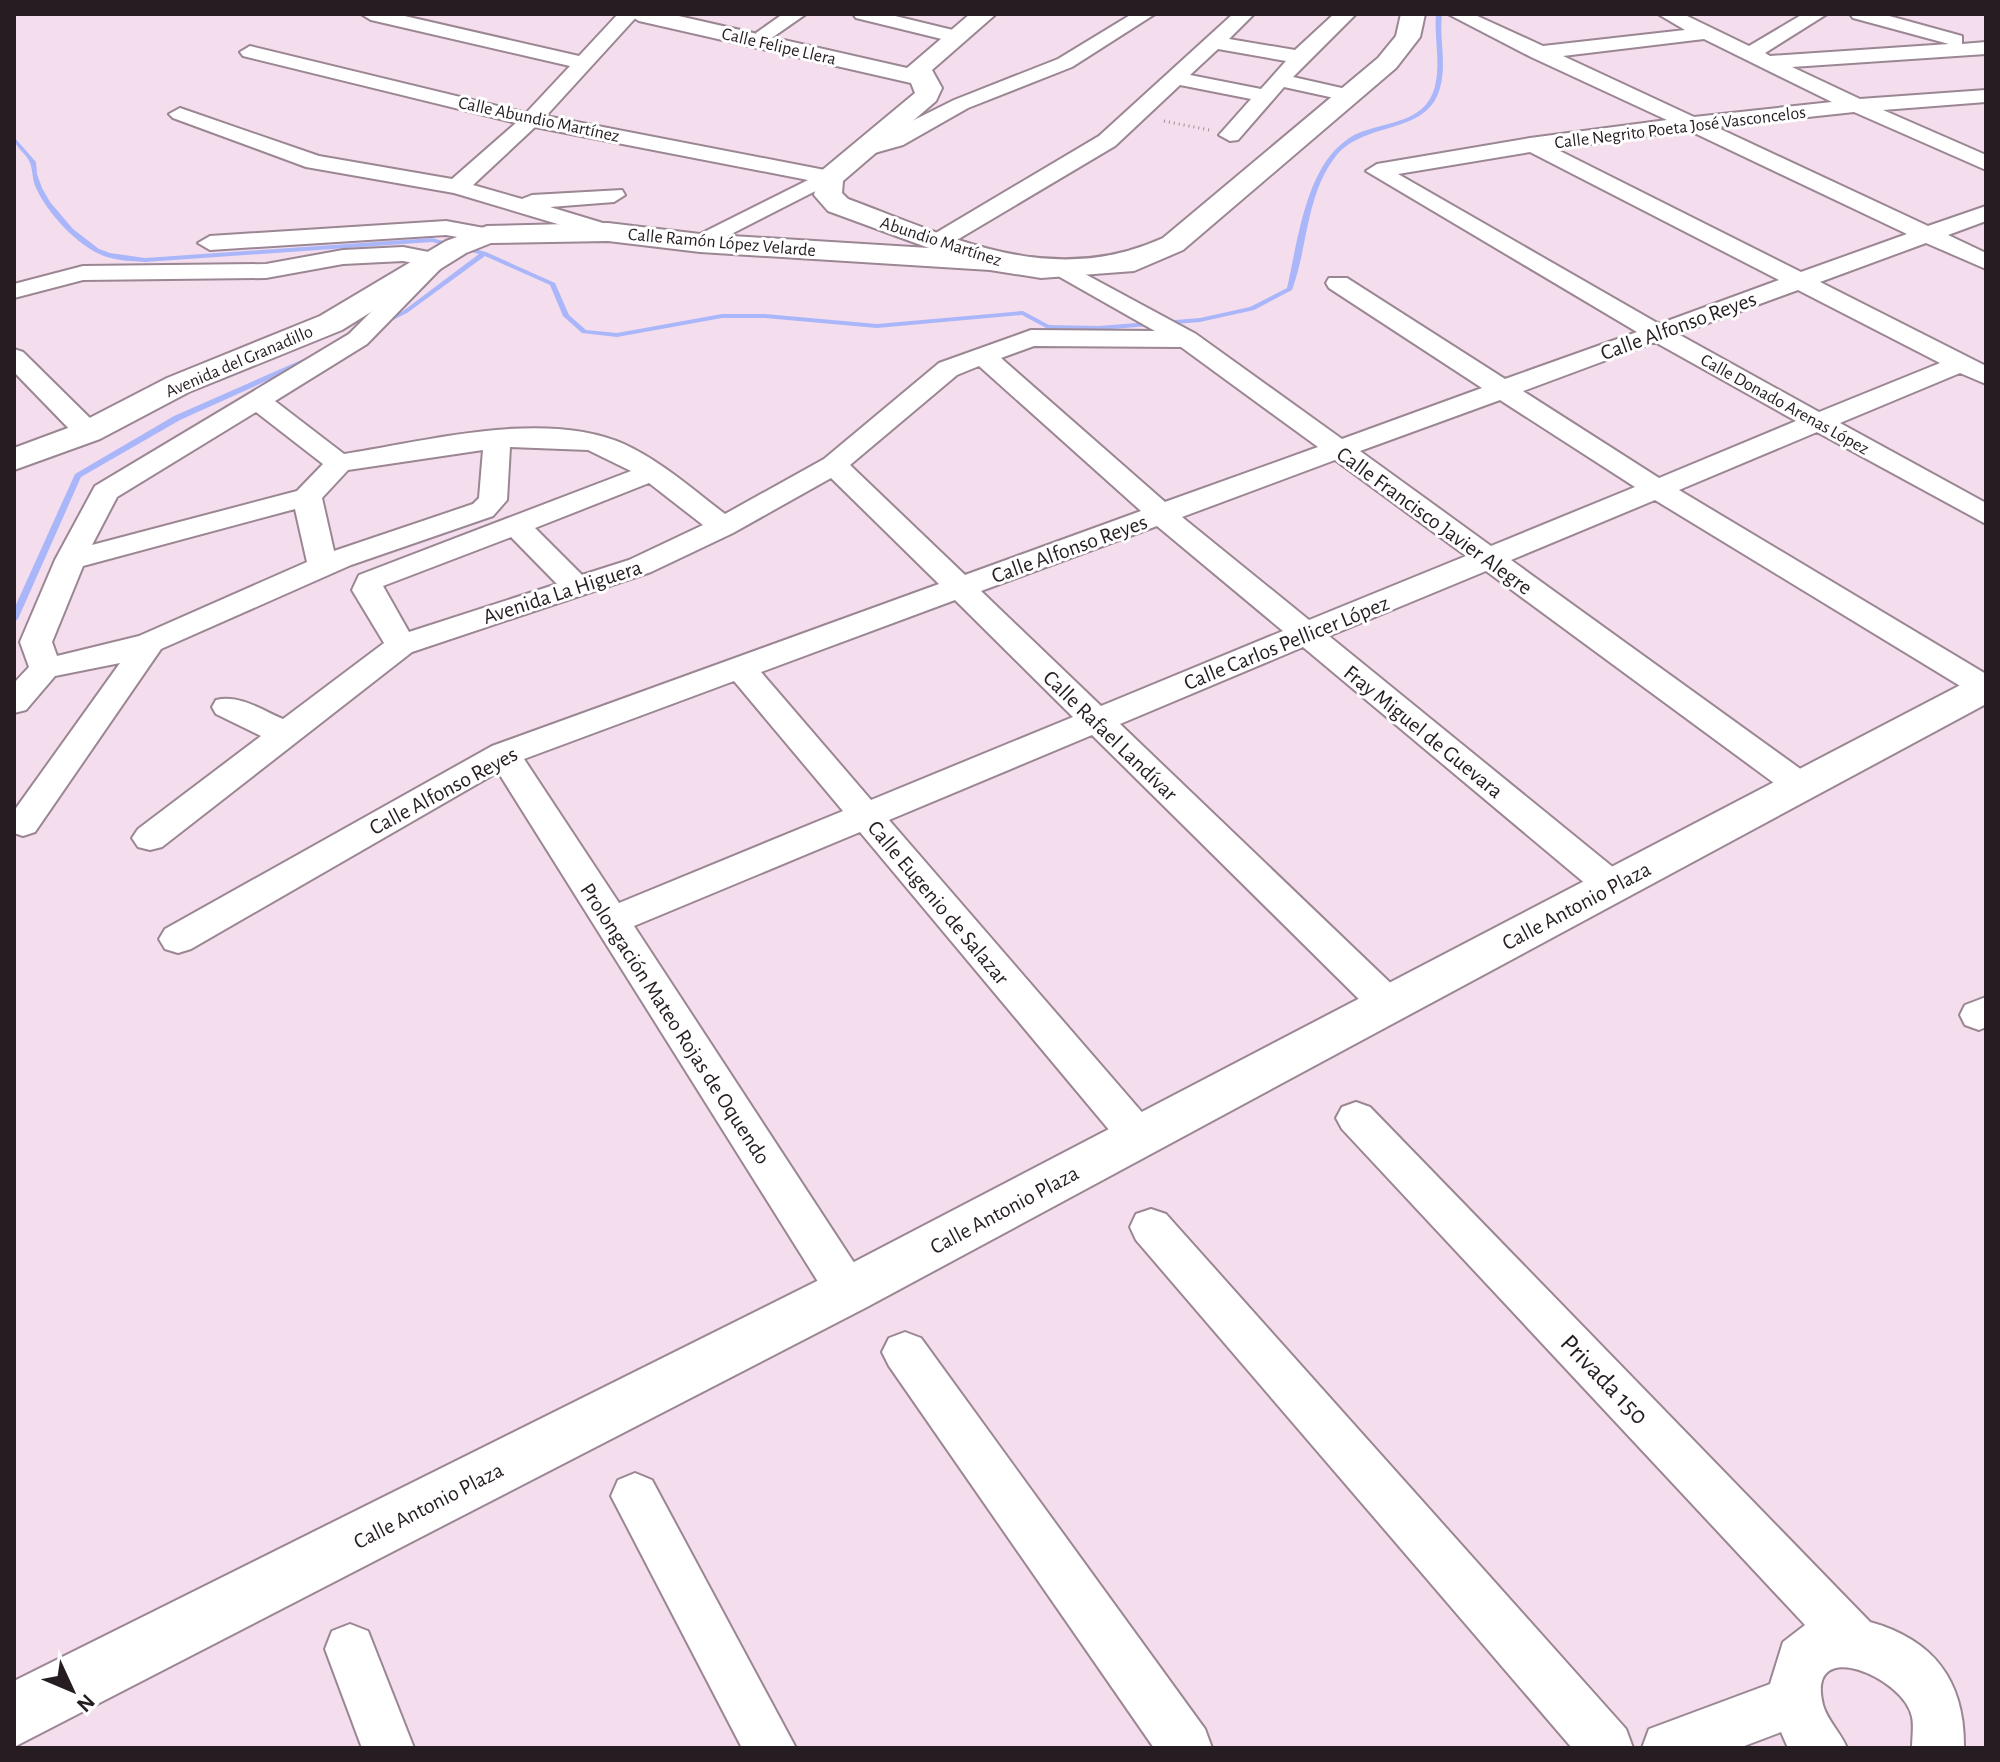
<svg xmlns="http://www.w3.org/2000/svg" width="2000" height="1762" viewBox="0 0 2000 1762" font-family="'Alegreya Sans',sans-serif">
<rect width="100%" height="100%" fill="#f4ddec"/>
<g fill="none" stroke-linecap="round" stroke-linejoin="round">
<g fill="#aab6fa" fill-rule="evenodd">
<path d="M1436,14H1442C1439,38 1447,64 1440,88C1427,136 1365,120 1336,156C1306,194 1308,247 1292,290L1254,310L1200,322L1099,330L1048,329L1022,315L877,328L765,318H722L617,337L582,333L563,316L550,285L485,256L407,313L383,325L380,323L381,322L403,311L479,254L432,242L145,262C133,261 119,261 107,257C79,248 48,214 36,188C32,179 33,171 30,163C27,153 15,149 14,137L36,162L37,174L42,188L50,202L73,229L99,249L110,253L145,258L432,238L486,252L555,283L569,315L586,330L617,333L722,314H765L877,324L1023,311L1049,325L1099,326L1200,318L1250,307L1287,288C1297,245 1304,183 1335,150C1341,144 1347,139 1354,135C1386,120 1429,125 1436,81C1440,59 1434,36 1436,14Z"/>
<path d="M308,357L315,359L180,420L81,477L18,619L14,622V609L75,474L174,416Z"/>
</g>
<g stroke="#9b8694" stroke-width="4">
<g id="minor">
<path d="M361,14H396L579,56L618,14H639L546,116L830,171L841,178L700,250L688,243L692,238L808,180L535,127L473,185L522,199L532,195L622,190L625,195L614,202L550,207L616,227L620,232L608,239L454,193L306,167L173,118L169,114L180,108L319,156L452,179L516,123L243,56L240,52L250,46L526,113L570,66L371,20Z"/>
<path d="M783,14H806L773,37H759L756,33Z"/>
<path d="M853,14H887L961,32L964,36L954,42L856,18Z"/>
<path d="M1132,14H1155L1072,67L968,108L903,145L871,154L860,147L954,100L1058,59Z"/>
<path d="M1233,14L1253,15L1229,39L1295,50L1334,14H1356L1293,77L1355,91L1358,95L1348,101L1284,87L1238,140L1230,141L1219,135L1251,99L1180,85L1115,146L945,247H929L925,242L929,237L1099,136ZM1218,49L1286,61L1261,89L1190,75Z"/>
<path d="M1448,14H1473L1543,46L1685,30L1658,14H1683L1749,46L1803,14H1827L1765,53L1770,56L1949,44L1853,18L1850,14H1882L1962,36V44L1986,42V54L1792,67L1860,99L1986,90V102L1883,110L1986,155V170L1854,112L1716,127L1928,226L1986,206V221L1948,235L1986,253V269L1926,243L1820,282L1986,366V384L1960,373L1840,423L1986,503V524L1817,432L1679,490L1986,674V698L1975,695L1655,500L1511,560L1813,778L1818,786L1813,794L1801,797L1789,794L1486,571L1329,636L1625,877L1630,886L1625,895L1612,899L1599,895L1303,647L1120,724L1403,995L1408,1005L1403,1015L1389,1019L1375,1015L1092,735L889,820L1153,1125L1159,1137L1153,1149L1139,1153L1125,1149L860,832L634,926L864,1278L870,1291L864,1304L848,1310L832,1304L498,772L191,949L178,953L165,949L159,939L165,929L492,746L939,584L831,478L733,533L651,572L412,652L162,847L150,850L138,847L132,838L138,829L261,736L216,714L212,707L216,700C239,694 262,710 283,719L384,643L352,590L359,575L631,471L588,450L510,447L507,500L493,516L351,565L161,649L35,832L23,836L14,833V811L120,663L55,676L26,710L14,713V683L29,667L20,642L55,560L95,486L349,334L419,264L403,261L343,264L266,278L83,280L14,298V284L83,266L266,264L343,250L403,247L444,255L448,260L444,265L367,344L275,401L344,454C427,441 545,409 624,444C661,461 692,489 725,514L824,459L939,363L1031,330L1155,331L1051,272L1047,267L1059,260L1196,334L1342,439L1482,388L1329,288L1326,283L1329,278H1347L1505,379L1637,332L1366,171L1377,164L1530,138L1667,120L1531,57ZM1704,39L1832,102L1694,117L1563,56ZM1688,130L1907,234L1801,272L1556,149ZM1530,152L1779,280L1659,324L1398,174ZM1798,290L1940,363L1819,412L1678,334ZM1655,342L1796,421L1659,478L1523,391ZM1034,346L1181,347L1318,447L1165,502L1001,358ZM979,366L1141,511L965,575L850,465L957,375ZM1500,400L1635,487L1491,546L1360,451ZM256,412L323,464L297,491L92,545L117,497ZM483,450L479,498L473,504L334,551L322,498L348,470ZM1335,460L1466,556L1309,620L1182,517ZM649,483L703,525L629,560L582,575L535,528ZM295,509L307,562L139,636L57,656L52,642L83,566ZM1157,526L1283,631L1101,706L981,591ZM511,537L557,584L409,632L383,586ZM955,600L1073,717L871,800L761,672ZM734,681L843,811L619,903L524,759Z"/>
<path d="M446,221L495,230L499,235L487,242L446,235L210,250L198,243L210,236Z"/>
<path d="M14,349L23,352L98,426L102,432L98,438H78L14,372Z"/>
<path d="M1986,997V1027L1979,1030L1965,1025L1960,1015L1965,1005Z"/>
<path d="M1356,1102L1370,1107L1870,1622C1935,1640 1965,1682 1964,1748H1912C1912,1738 1914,1726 1912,1717C1905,1678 1805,1634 1823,1705C1827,1720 1841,1733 1847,1748H1788L1781,1732L1739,1748H1642L1649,1729L1770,1684L1783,1642L1805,1625L1342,1129L1336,1118L1342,1107Z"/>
<path d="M1151,1209L1166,1214L1626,1729L1633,1748H1572L1136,1240L1130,1227L1136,1214Z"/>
<path d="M905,1332L921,1338L1205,1729L1212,1748H1154L889,1366L882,1352L889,1338Z"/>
<path d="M635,1473L652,1480L796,1748H742L611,1496L618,1480Z"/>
<path d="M350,1624L368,1631L414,1748H362L325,1649L332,1631Z"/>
</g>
</g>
<g stroke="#9b8694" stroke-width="4">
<g id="tertiary">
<path d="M627,14H670L907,68L970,14H996L932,70L942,88L936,101L843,181L842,193L848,199C954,238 1051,289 1163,238L1378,58L1396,36L1401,14H1425L1420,37L1396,68L1183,250L1134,271L1041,278L990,270L700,252L608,241L491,243L466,253L342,330L189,392L100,439L14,470V448L76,425L167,378L320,316L446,241L487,226L608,223L700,234L929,248L828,211L814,195L820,172L915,93L911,83L639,21Z"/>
<path d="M1986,676V704L867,1307L14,1747V1681L829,1275L1972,679Z"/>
</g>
</g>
<path stroke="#9b8a95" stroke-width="3" stroke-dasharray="1 4" stroke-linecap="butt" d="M1164,121L1209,130"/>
<use href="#minor" fill="#fff" fill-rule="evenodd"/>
<use href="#tertiary" fill="#fff" fill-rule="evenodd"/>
</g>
<g text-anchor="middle" stroke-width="6" stroke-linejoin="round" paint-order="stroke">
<g font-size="18" fill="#251d22" stroke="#fff">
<text transform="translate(779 46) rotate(13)" y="6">Calle Felipe Llera</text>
<text transform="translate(539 119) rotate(12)" y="6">Calle Abundio Martínez</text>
<text transform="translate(1680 127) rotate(-7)" y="6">Calle Negrito Poeta José Vasconcelos</text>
<text transform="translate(941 241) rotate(18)" y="6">Abundio Martínez</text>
<text transform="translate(722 242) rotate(5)" y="6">Calle Ramón López Velarde</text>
<text transform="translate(239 361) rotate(-23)" y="6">Avenida del Granadillo</text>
<text transform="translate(1785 404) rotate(29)" y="6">Calle Donado Arenas López</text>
</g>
<g font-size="22" fill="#251d22" stroke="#fff">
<text transform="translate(1678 325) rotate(-20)" y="8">Calle Alfonso Reyes</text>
<text transform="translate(1435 520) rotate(36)" y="8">Calle Francisco Javier Alegre</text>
<text transform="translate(1069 548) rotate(-20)" y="8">Calle Alfonso Reyes</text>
<text transform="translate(562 591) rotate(-18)" y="8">Avenida La Higuera</text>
<text transform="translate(1286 642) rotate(-22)" y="8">Calle Carlos Pellicer López</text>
<text transform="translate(1424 731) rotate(39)" y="8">Fray Miguel de Guevara</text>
<text transform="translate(1111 735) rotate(44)" y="8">Calle Rafael Landívar</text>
<text transform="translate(443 790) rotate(-28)" y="8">Calle Alfonso Reyes</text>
<text transform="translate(939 902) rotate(50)" y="8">Calle Eugenio de Salazar</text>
<text transform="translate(1576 905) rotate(-28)" y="8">Calle Antonio Plaza</text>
<text transform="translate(676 1023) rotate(57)" y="8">Prolongación Mateo Rojas de Oquendo</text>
<text transform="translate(1004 1209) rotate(-28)" y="8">Calle Antonio Plaza</text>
<text transform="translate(428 1505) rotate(-27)" y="8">Calle Antonio Plaza</text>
</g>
<g font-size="26" fill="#251d22" stroke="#fff">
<text transform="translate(1605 1379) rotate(46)" y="9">Privada 150</text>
</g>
</g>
<rect width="2000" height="1762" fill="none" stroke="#251d22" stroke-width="32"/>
<g transform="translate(72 1690) rotate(134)" stroke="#ffffff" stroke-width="6" paint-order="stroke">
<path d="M0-6L14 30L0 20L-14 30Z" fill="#251d22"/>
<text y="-12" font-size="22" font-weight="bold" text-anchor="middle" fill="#251d22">N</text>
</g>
</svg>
